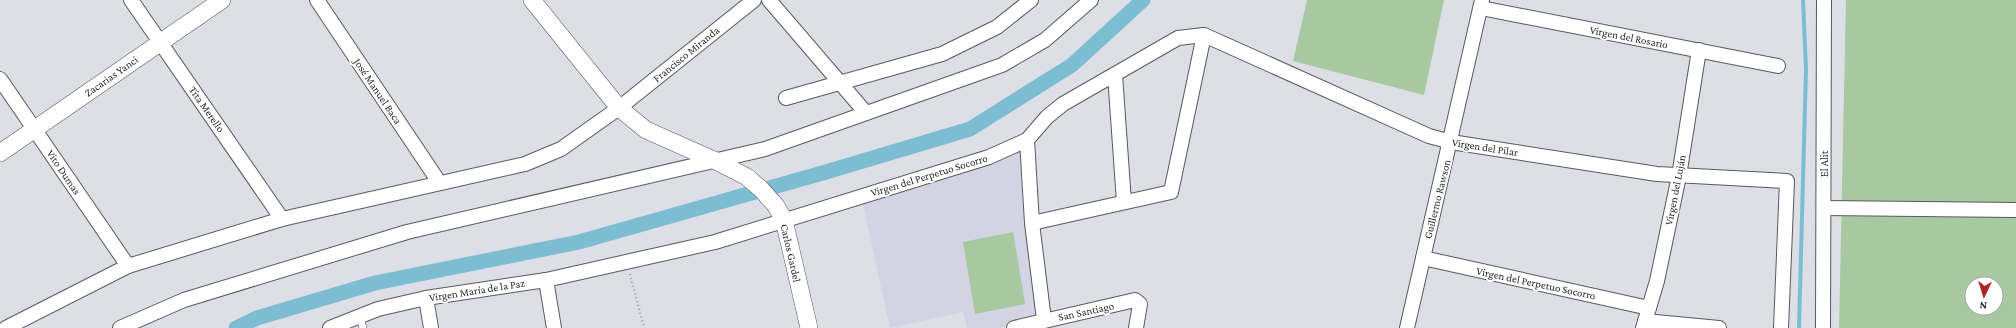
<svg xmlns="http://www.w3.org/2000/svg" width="2016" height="328" viewBox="0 0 2016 328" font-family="'Crimson Pro',serif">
<rect width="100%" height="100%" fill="#dedee6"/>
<path fill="#d4d3e3" d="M1021,147L1040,317L1003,328H967L963,312L890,328L862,200Z"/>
<g fill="#a8c8a1" fill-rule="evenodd">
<path d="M1307,0H1444L1424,95L1293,61Z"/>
<path d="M1846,0H2016V328H1839ZM1972,284H1996V308H1972Z"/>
<path d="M1013,232L1025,304L975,314L963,242Z"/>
</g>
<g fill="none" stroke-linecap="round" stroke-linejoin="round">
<path stroke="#7cbdd1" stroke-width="4" d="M1799,328L1806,69L1803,0"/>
<path stroke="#7cbdd1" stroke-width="15" d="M236,328L257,318L375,283L579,242L826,172L970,129L1072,65L1143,0"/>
<g stroke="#595860" stroke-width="8">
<path id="service" d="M360,316L363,328"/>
</g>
<g stroke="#595860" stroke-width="16">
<g id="minor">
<path d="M131,0L282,219"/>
<path d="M317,0L439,182"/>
<path d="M769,0L866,113"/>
<path d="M1481,8L1778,66"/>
<path d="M1115,75L1124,202"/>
<path d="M0,79L128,266"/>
<path d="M786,98L942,54L997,27L1031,0"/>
<path d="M1027,140L1032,223L1044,320"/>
<path d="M1824,208L2016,210"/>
<path d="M1032,223L1171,192L1204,35"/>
<path d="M1423,258L1649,308"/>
<path d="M546,280L554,328"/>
<path d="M426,298L431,328"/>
<path d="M1645,321L1719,328"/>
<path d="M6,328L128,266L282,219L525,164L561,149L619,108L754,0"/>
<path d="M120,328L184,300L407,232L765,149L1002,65L1045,40L1091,0"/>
<path d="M330,328L378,309L426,298L546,280L715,242L989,157L1027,140L1047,117L1063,104L1178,38L1204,35L1429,136L1451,142L1657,174L1787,181L1781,328"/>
<path d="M1014,328L1135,300L1140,304L1136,328"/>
<path d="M1407,328L1482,0"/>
<path d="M1643,328L1657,281L1679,176L1699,50"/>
<path d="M1823,328L1824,0"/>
</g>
</g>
<g stroke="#595860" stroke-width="18">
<g id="tertiary">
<path d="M532,0L619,108L646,130L716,161L747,177L761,189L776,206L784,220L809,328"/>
<path d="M0,153L222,0"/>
</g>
</g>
<path stroke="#9b9ba2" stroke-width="2.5" stroke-dasharray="1 3" stroke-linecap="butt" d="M630,274L644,328"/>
<use href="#service" stroke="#fff" stroke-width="7"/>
<use href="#minor" stroke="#fff" stroke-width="14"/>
<use href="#tertiary" stroke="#fff" stroke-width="17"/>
</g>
<g text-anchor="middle" stroke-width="4" stroke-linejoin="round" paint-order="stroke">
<g font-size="11" fill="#29292c" stroke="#fff">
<text transform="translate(1629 37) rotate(11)" y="4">Virgen del Rosario</text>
<text transform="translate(686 54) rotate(-39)" y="4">Francisco Miranda</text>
<text transform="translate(111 76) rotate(-35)" y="4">Zacarias Yanci</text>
<text transform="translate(378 91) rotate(56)" y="4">José Manuel Baca</text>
<text transform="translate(207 109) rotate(55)" y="4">Tita Merello</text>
<text transform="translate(1485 147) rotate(9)" y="4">Virgen del Pilar</text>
<text transform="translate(1824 164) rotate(-90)" y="4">El Alit</text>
<text transform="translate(64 172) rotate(56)" y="4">Vito Dumas</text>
<text transform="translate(929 175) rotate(-17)" y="4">Virgen del Perpetuo Socorro</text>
<text transform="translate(1675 190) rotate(-79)" y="4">Virgen del Luján</text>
<text transform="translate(1437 199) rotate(-76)" y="4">Guillermo Rawson</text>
<text transform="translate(791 253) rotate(77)" y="4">Carlos Gardel</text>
<text transform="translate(1536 283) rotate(12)" y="4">Virgen del Perpetuo Socorro</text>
<text transform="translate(477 290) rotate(-9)" y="4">Virgen María de la Paz</text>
<text transform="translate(1086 311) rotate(-12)" y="4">San Santiago</text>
</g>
</g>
<g transform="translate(1984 296) rotate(184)"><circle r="19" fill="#ffffff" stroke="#a9a9ab"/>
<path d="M0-3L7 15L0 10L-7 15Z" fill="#b32227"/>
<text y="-6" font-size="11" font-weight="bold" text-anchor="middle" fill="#29292c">N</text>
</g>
</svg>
